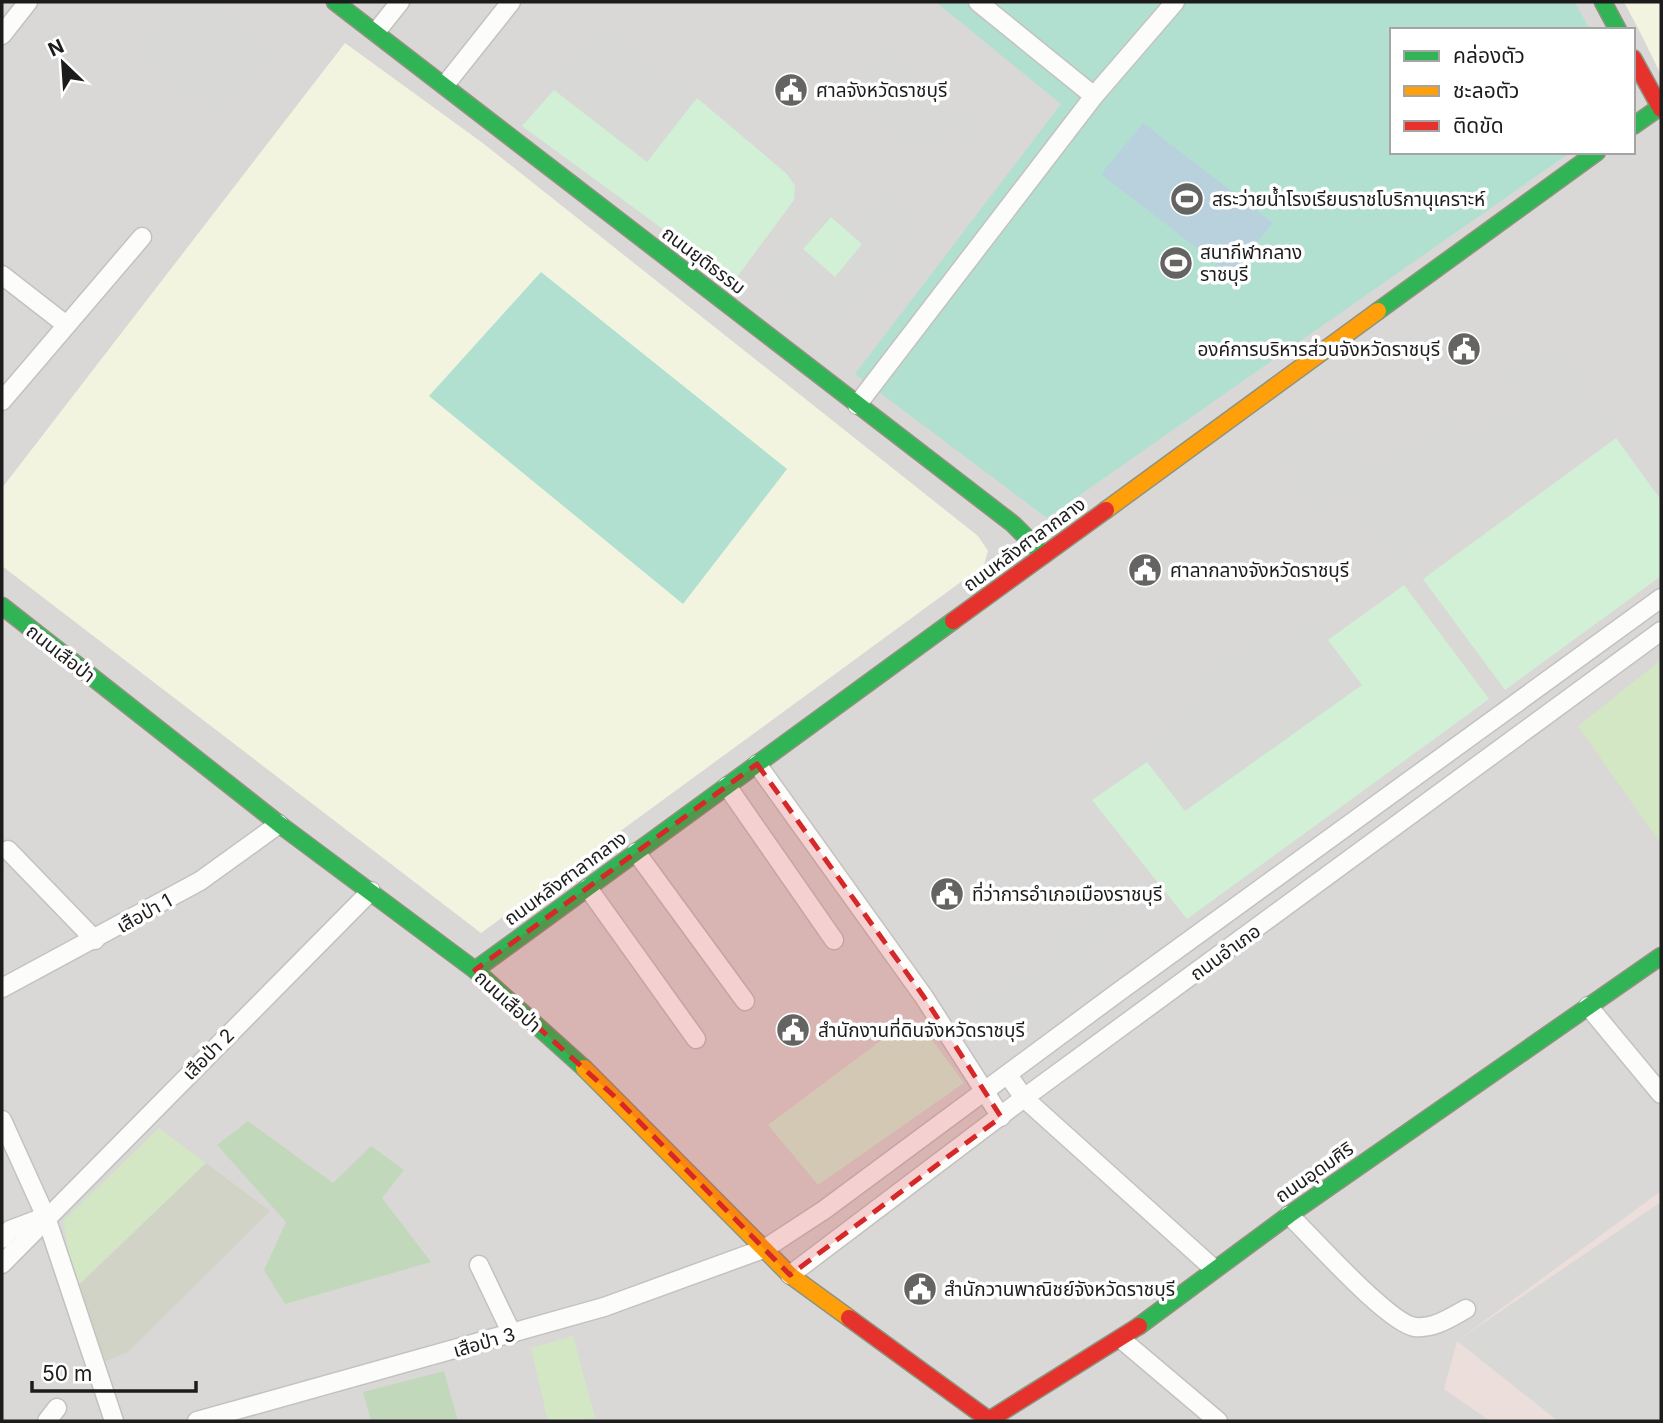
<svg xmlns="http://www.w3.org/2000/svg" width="1663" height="1423" viewBox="0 0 1663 1423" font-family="Inter,'Noto Sans Thai',sans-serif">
<rect width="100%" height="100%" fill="#eae9e5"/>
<path fill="#d9d8d6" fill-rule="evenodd" d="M2,2H1661V1421H2ZM1392,30H1633V152H1392Z"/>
<path fill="#ecdeda" d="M1661,1191V1421H1490L1444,1389L1457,1341Z"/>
<g fill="#f2f4df">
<path d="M1624,2H1661V75L1641,34Z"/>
<path d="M345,43L484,144L978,536L988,551L984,565L481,933L2,566V488Z"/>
</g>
<g fill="#d8d8d6">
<path d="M175,2H209L269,53L219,120L134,53Z"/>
<path d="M601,22L697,98L647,162L549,86Z"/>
<path d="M881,50L984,130L968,149L944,130L922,156L847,95Z"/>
<path d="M885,194L922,223L835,335L759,277L808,216L822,206L838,207L862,218Z"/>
<path d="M1552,340L1615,430L1437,553L1428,541L1396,561L1345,495L1318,511L1267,435L1307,407L1333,442L1349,432L1377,469L1447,417L1471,438L1523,401L1500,378Z"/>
<path d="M1318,626L1362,685L1185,811L1139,752L1183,722L1204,673L1250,643Z"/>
<path d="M1111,899L1130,917L1089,945L1114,974L1004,1052L965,995L983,982L995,996L1060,947L1048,929L1059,921L1067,931Z"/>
<path d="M1661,1202V1421H1558L1457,1341Z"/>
</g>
<path fill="#d2d3c7" d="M206,1163L270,1211L128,1352L101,1363L75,1289Z"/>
<g fill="#d3e7c4">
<path d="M1661,660V844L1578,726Z"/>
<path d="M159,1128L206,1163L75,1288L63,1221Z"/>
<path d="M573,1336L595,1417L582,1421H548L531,1348Z"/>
</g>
<g fill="#c2d8bb">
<path d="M248,1121L333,1183L371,1146L404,1170L382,1198L431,1262L285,1304L264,1270L286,1222L217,1145Z"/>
<path d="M444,1371L458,1421H371L363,1392Z"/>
</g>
<g fill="#d2f0d6">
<path d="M554,90L647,162L697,98L787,174L795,186L794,200L734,281L522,126Z"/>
<path d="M831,217L862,244L835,277L803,249Z"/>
<path d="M1616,438L1661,500V576L1505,690L1423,579Z"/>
<path d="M1404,585L1489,699L1187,919L1092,800L1147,762L1185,811L1362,685L1328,640Z"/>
<path d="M903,1024L912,1033L921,1025L964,1083L818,1185L768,1125Z"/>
</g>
<g fill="#b1e0d1">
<path d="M936,2H1575L1590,30H1392V152H1571L1047,518L855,374L1061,104Z"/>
<path d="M541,272L787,469L683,604L429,396Z"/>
</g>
<path fill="#b9d1dd" d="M1143,123L1273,223L1230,274L1101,174Z"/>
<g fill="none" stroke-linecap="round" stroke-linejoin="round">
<g stroke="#c3c2c1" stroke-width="21">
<g id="street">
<path d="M978,2L1094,96"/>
<path d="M376,32L400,2"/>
<path d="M2,35L28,2"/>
<path d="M445,85L511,2"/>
<path d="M2,275L65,324"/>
<path d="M2,401L142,237"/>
<path d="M857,405L1094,96L1175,2"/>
<path d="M757,764L924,997L1001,1117"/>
<path d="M727,786L834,940"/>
<path d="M8,850L95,940"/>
<path d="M636,852L745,1001"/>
<path d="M588,888L696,1039"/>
<path d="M2,988L200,881L279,824"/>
<path d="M1588,1006L1661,1094"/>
<path d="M1008,1075L1024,1098L1214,1269"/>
<path d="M2,1120L46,1217L114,1421"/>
<path d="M1289,1215C1312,1237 1389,1324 1415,1327C1434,1329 1451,1317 1466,1309"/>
<path d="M2,1239L10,1230L39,1219"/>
<path d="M2,1264L371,891"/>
<path d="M479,1265L512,1334"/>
<path d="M790,1275L1024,1098L1661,631"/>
<path d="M1121,1339L1218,1421"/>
<path d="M47,1421L57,1408"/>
<path d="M197,1421L604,1307L766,1248L824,1210L1117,993L1661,598"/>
</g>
</g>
<g stroke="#8f937e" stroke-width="19">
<g id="fast">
<path d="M335,2L1013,524L1044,555"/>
<path d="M1603,2L1618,30"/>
<path d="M1633,126L1660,107"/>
<path d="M1378,311L1597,152"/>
<path d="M2,606L279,824L475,970L584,1068"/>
<path d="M475,970L953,621"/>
<path d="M1139,1326L1289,1215L1661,956"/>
</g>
</g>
<g stroke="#8f937e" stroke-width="19">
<g id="slow">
<path d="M1106,510L1378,311"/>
<path d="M584,1068L790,1275L849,1318"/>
</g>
</g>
<g stroke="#8f937e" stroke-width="19">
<g id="jam">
<path d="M1633,58L1661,109"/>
<path d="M953,621L1106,510"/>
<path d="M849,1318L989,1420L1139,1326"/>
</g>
</g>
<use href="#street" stroke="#fcfcfb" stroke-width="18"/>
<use href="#fast" stroke="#30b455" stroke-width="16"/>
<use href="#slow" stroke="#ff9f0a" stroke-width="16"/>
<use href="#jam" stroke="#e5322d" stroke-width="16"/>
</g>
<path fill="#d62828" fill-opacity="0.2" stroke="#d62828" stroke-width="5" stroke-dasharray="14 9" stroke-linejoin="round" d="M757,764L924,997L1001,1117L790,1275L614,1096L475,970Z"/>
<defs>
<g id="civic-disc" transform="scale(1.75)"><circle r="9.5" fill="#646462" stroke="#fff"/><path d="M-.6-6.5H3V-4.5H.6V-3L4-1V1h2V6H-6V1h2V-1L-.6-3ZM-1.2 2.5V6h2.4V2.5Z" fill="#fff"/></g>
<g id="stadium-disc" transform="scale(1.75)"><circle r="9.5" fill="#646462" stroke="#fff"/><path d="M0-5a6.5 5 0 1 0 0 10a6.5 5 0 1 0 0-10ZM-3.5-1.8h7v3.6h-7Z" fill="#fff"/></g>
</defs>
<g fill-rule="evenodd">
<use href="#civic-disc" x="791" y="90"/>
<use href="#stadium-disc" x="1187" y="199"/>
<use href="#stadium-disc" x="1176" y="263"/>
<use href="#civic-disc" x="1464" y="349"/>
<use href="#civic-disc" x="1145" y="570"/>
<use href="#civic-disc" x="947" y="894"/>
<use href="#civic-disc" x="793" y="1030"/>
<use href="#civic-disc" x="920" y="1289"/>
</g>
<g text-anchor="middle" stroke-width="7" stroke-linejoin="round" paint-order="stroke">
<g font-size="19" fill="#1c1c1c" stroke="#fff" text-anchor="start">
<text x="816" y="97">ศาลจังหวัดราชบุรี</text>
<text x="1212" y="206">สระว่ายน้ำโรงเรียนราชโบริกานุเคราะห์</text>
<text x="1200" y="259">สนากีฬากลาง<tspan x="1200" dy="22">ราชบุรี</tspan></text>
<text x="1440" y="356" text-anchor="end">องค์การบริหารส่วนจังหวัดราชบุรี</text>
<text x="1170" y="577">ศาลากลางจังหวัดราชบุรี</text>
<text x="972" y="901">ที่ว่าการอำเภอเมืองราชบุรี</text>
<text x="818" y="1037">สำนักงานที่ดินจังหวัดราชบุรี</text>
<text x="944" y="1296">สำนักวานพาณิชย์จังหวัดราชบุรี</text>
</g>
<g font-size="19" fill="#1c1c1c" stroke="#fff">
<text transform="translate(704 260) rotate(37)" y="7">ถนนยุติธรรม</text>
<text transform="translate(1024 544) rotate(-36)" y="7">ถนนหลังศาลากลาง</text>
<text transform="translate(61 653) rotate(38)" y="7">ถนนเสือป่า</text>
<text transform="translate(565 878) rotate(-36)" y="7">ถนนหลังศาลากลาง</text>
<text transform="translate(144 913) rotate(-29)" y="7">เสือป่า 1</text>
<text transform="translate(1225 952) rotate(-36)" y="7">ถนนอำเภอ</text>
<text transform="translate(508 1001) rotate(42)" y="7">ถนนเสือป่า</text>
<text transform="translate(208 1054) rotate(-45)" y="7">เสือป่า 2</text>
<text transform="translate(1314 1172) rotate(-35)" y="7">ถนนอุดมศิริ</text>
<text transform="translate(484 1342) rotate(-16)" y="7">เสือป่า 3</text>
</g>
</g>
<rect width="1663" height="1423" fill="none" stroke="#1c1c1c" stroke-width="7"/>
<rect x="1390" y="28" width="245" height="126" fill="#ffffff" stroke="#a4a4a4" stroke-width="2"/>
<rect x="1404" y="51" width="35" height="10" fill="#30b455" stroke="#a4a4a4" stroke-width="2"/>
<text x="1453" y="63" font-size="21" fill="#1c1c1c">คล่องตัว</text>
<rect x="1404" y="86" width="35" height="10" fill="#ff9f0a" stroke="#a4a4a4" stroke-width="2"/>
<text x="1453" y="98" font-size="21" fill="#1c1c1c">ชะลอตัว</text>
<rect x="1404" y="121" width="35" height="10" fill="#e5322d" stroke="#a4a4a4" stroke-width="2"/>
<text x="1453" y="133" font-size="21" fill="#1c1c1c">ติดขัด</text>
<g transform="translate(63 63) rotate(335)" stroke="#ffffff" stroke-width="5" paint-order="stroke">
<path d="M0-5L12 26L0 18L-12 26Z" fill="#1c1c1c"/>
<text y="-10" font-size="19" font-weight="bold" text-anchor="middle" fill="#1c1c1c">N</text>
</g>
<path d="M32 1381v10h164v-10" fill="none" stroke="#1c1c1c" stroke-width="3.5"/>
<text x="42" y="1381" font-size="21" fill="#1c1c1c" stroke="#ffffff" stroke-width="5" paint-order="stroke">50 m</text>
</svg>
